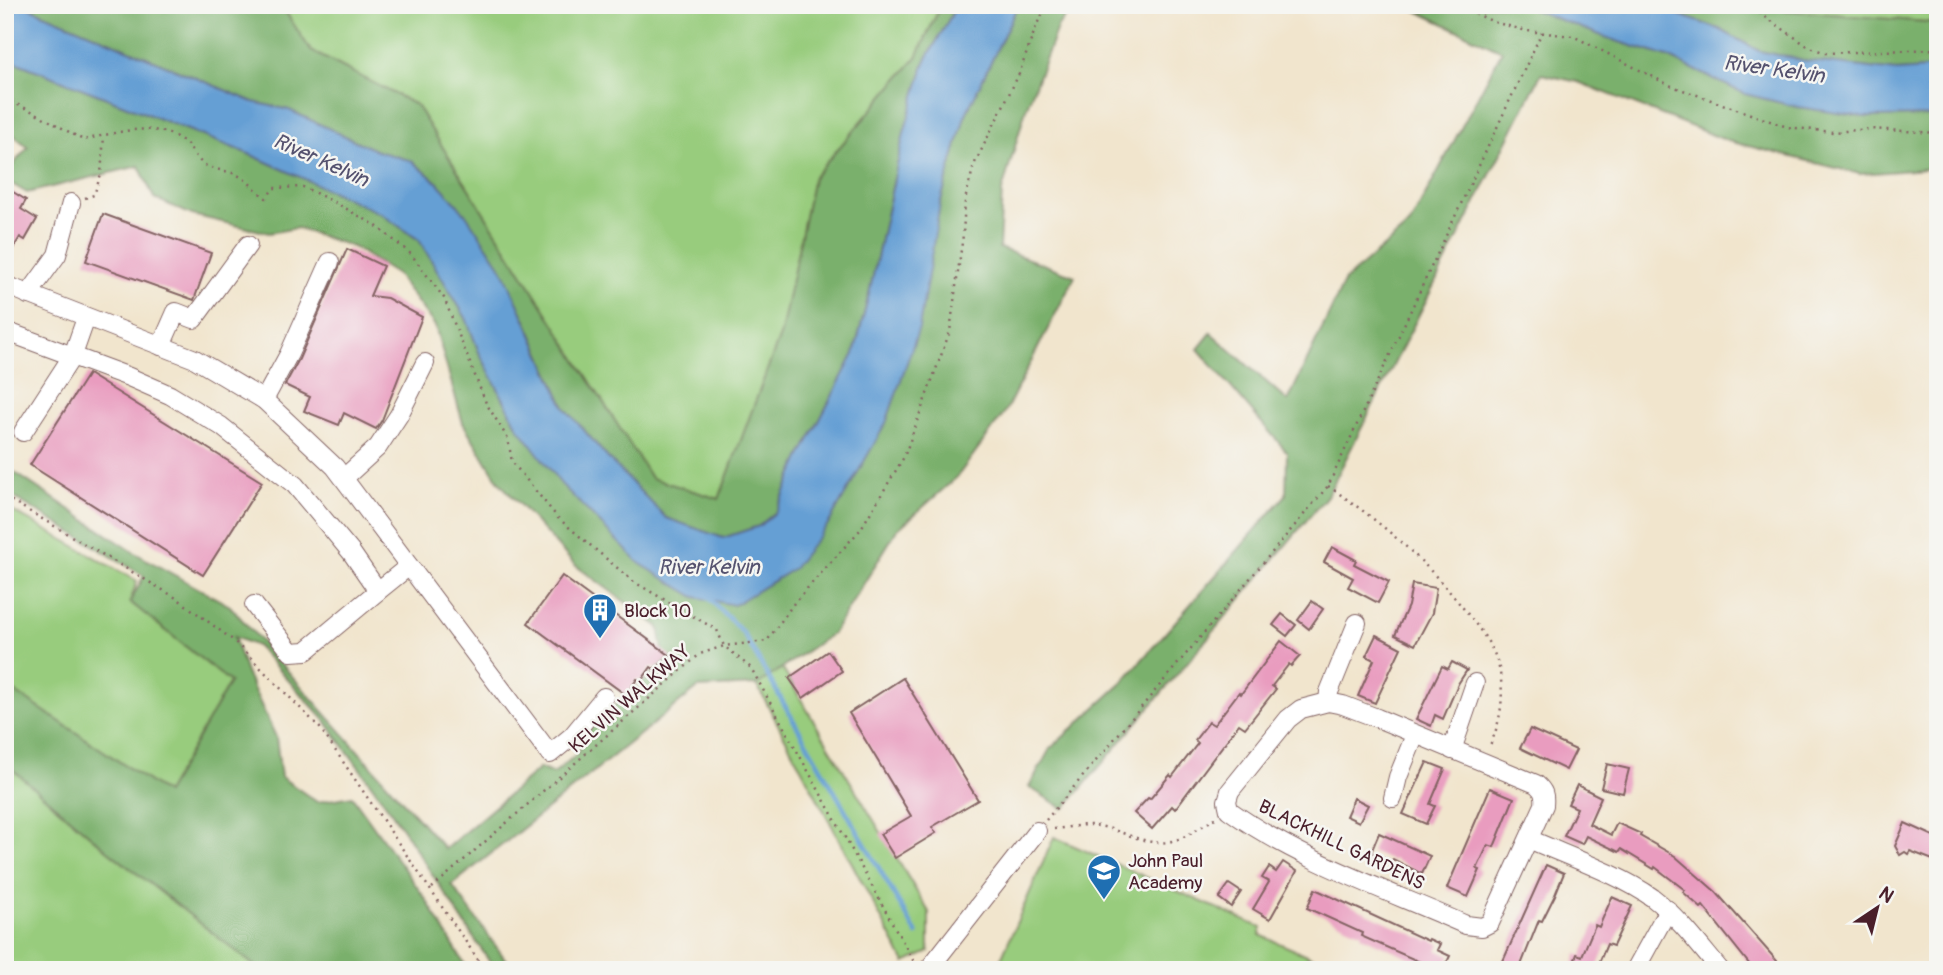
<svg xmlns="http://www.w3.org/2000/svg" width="1943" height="975" viewBox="0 0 1943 975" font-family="Pangolin,sans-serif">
<rect width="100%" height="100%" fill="#f6f6f2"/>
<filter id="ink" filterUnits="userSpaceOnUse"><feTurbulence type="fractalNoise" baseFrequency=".0143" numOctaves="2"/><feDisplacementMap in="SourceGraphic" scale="14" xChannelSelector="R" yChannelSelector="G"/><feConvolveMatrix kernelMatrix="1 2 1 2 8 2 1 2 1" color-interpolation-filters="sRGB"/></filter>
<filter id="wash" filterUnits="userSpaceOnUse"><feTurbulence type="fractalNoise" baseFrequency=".00686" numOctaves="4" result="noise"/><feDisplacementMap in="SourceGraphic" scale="28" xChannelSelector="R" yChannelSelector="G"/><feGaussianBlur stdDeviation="1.57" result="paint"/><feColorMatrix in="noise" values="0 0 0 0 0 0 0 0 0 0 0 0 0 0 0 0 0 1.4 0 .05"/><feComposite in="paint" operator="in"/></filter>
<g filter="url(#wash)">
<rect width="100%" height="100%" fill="#f1e5cd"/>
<g fill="#98cc7d" stroke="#717654" stroke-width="2">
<path d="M281,5H941L917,57L813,178L781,333L719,499L651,478L416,105L311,51Z"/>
<path d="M1774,5H1938V23L1783,10Z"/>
<path d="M5,507L137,581L130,602L230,682L166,793L5,685Z"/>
<path d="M782,668L929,912V952L905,963L757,685Z"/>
<path d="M5,763L107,850L260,970H5Z"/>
<path d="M1054,837L1262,928L1260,935L1341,970H996Z"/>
</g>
<g fill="#7ab06c" stroke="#62684c" stroke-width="2">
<path d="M23,5H281L311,51L416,105L651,478L719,499L781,333L813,178L917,57L941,5H957L925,62L904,133L870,290L854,354L799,460L776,512L759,526L723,538L666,518L607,457L565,408L526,320L438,183L412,161L377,151L289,110L253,102Z"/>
<path d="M1018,5H1075L1058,26L1026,109L1002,191L999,248L1075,276L1005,412L957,477L897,530L833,633L757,685L698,688L452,885L513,970H495L390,810L323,718L257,646L234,637L246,673L276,737L281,777L317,802L352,796L427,901L468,970H260L107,850L5,763V685L166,793L230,682L130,602L144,576L5,492V466L135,553L230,606L445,849L540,768L553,774L577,754L590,726L665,663L659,627L575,565L499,482L463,423L435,326L397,275L353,247L297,228L269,233L192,215L154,198L139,166L27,193L5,180V174L28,147L5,128V58L249,154L380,213L420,241L466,318L479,352L518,427L734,605L758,589L940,204L965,116Z"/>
<path d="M1404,5H1521L1613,40L1668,57L1745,94L1798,107L1864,117L1938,116V168L1860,174L1728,141L1578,82L1541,74L1327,496L1064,809L1029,787L1050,749L1120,685L1286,495L1287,452L1198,349L1211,333L1288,401L1345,280L1410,224L1502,51Z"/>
<path d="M1651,5H1774L1783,10L1938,23V68L1897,71L1802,60L1759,51L1719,29Z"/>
</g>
<g fill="#659fd4" stroke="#585f80" stroke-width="2">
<path d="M5,5H23L253,102L289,110L377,151L412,161L438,183L465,213L503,270L565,408L607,457L666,518L723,538L759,526L776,512L799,460L854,354L870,290L904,133L925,62L957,5H1018L965,116L940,204L919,328L886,423L829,523L793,569L734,605L695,597L639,563L561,484L518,427L479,352L466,318L419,240L380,213L249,154L5,58Z"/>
<path d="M1521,5H1651L1719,29L1759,51L1802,60L1897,71L1938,68V116L1864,117L1798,107L1745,94L1668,57L1613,40Z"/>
</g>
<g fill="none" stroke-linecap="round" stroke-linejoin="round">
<path stroke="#659fd4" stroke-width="4.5" d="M708,597L743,633L917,934"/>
</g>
<g id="blocks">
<g fill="#e99cbf">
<path d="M5,187L26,200L21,209L37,219L25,240L20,237L5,262Z"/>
<path d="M103,214L211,253L194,300L86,261Z"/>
<path d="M347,249L383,266L370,296L387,298L422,317L382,420L376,429L344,413L339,425L304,411L310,397L285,385L299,359Z"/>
<path d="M88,374L262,482L203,575L30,465Z"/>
<path d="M1332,547L1356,560L1354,564L1389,582L1378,603L1348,587L1353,578L1324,562Z"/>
<path d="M562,576L672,657L654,669L651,667L641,681L637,679L626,695L528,623Z"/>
<path d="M1412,584L1436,588L1432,613L1415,645L1395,635L1408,606Z"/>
<path d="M1312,601L1323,609L1309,629L1298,620Z"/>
<path d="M1282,614L1296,625L1287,636L1273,625Z"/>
<path d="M1376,635L1401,648L1375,703L1358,696L1374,660L1366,656Z"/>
<path d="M1281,641L1300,656L1291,666L1289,664L1272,686L1276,689L1245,728L1239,724L1175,809L1172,806L1152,829L1134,813L1148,798L1150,799L1170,775L1172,777L1198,743L1195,740L1209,722L1214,725L1239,692L1241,694Z"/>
<path d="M828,651L842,671L803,698L789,678Z"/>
<path d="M1452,662L1467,670L1458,684L1443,719L1435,715L1431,726L1416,719L1442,666L1448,669Z"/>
<path d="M903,678L978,800L932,827L936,833L895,858L880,834L911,816L849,713Z"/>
<path d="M1530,729L1576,750L1566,770L1520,748Z"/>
<path d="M1427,762L1445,769L1430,804L1435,806L1426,824L1403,814Z"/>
<path d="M1607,764L1629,769L1623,793L1601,788Z"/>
<path d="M1577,785L1601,797L1589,824L1611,835L1617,823L1641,834L1640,836L1675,856L1716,892L1785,970H1754L1703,906L1701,908L1683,892L1685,890L1655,867L1654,869L1621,849L1619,852L1586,836L1582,844L1564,836L1577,808L1568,804Z"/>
<path d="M1490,788L1514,798L1494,847L1488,845L1477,869L1480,870L1468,897L1447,888Z"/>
<path d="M1354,798L1368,805L1359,822L1346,816Z"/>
<path d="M1905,823L1938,838V862L1910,851L1908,854L1905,852L1900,855L1895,846Z"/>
<path d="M1379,833L1430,856L1422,874L1393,859L1392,861L1371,852Z"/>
<path d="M1283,862L1297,871L1270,919L1253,909L1269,882L1262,878L1269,867L1276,872Z"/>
<path d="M1546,865L1564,873L1555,895L1542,921L1539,920L1519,970H1499Z"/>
<path d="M1229,884L1241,892L1231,907L1219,898Z"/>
<path d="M1315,889L1428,941L1429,939L1440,944L1437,950L1450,956L1443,970H1438L1361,936L1362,933L1307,908Z"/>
<path d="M1612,897L1632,906L1613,946L1607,944L1596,970H1571L1577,954L1582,956L1595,925L1599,927Z"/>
</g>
</g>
</g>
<g filter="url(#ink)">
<use href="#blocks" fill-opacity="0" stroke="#846464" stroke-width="2"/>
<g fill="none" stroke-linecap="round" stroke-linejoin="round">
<g stroke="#846464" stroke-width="20">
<g id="minor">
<path d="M5,285L195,359L264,400L335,467L550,754L572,736L604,697"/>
<path d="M28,295L57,255L71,203"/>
<path d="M5,331L129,377L170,395L221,426L295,485L351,552L378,591L409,566"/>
<path d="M161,346L176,312L194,319L248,245"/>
<path d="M264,400L289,354L330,262"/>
<path d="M23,432L73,355L86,318"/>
<path d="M344,478L378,447L399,415L425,363"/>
<path d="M254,605L291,652L306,651L378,591"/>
<path d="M1328,702L1343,705L1377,718L1536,784C1544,791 1545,795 1544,805L1490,923L1482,927L1466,925C1387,890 1300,861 1229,810L1227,801L1230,791L1288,719L1301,709Z"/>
<path d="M1328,702L1329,692L1357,623"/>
<path d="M1452,750L1475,683"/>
<path d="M1393,798L1398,777L1415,735"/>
<path d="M1529,839C1567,856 1619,874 1653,898C1679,918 1699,945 1720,970"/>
<path d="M928,970L1037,831"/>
<path d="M1635,970L1668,910"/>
</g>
</g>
<g stroke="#846464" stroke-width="2.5" stroke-dasharray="2 5" stroke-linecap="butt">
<path d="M1456,5L1494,22L1527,31L1573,36L1669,85L1787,127L1833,132L1870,129L1938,133"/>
<path d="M1748,5L1806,45L1825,53L1938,49"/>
<path d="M5,99L36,113L83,140C116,133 153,120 183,141C191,147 196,160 205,165C216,171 230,170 241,177C250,182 257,192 266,198L274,188L303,187L336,203L375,225L411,254L444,298L486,403L508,439L512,462L558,518L634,582L717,630L724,646L751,668L914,962"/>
<path d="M85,198L94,195L101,174L104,136"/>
<path d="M1328,486C1383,523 1430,564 1470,617C1482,632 1495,649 1499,668C1505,695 1501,723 1489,747"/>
<path d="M5,497L178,599L234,641L320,728L485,970"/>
<path d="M1046,820L1328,486L1542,32"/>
<path d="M1054,829C1068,828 1084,823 1098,826C1120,829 1145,846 1168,842C1185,839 1202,826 1217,817"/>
<path d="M432,888L700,654L724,646L767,641L794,603L860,530L904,457L950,331L963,235L965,200L974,165L1019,74L1037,24L1048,5"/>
</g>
<use href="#minor" stroke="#fff" stroke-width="18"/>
</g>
</g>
<defs>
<g id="building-pin" transform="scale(1.75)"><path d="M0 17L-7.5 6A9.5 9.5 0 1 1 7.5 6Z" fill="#1f6fb2" stroke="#f6f6f2"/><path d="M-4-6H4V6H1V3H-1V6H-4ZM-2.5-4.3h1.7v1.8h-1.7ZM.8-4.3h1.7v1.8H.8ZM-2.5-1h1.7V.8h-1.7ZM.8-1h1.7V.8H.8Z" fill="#fff"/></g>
<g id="school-pin" transform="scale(1.75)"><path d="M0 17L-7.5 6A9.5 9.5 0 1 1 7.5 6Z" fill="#1f6fb2" stroke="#f6f6f2"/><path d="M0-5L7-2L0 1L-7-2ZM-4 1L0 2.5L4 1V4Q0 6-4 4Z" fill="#fff"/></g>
</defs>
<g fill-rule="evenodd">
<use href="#building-pin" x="600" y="610"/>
<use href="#school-pin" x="1104" y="871"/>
</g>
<g text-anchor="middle" stroke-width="5" stroke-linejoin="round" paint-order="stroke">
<g font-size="19" fill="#4a1f2b" stroke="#f6f6f2" text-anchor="start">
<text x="624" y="617">Block 10</text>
<text x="1128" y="867">John Paul<tspan x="1128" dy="22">Academy</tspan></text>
</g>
<g font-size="19" fill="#4a1f2b" stroke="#f6f6f2">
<text transform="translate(629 698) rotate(-41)" y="7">KELVIN WALKWAY</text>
<text transform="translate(1342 844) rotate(26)" y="7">BLACKHILL GARDENS</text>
</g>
<g font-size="21" font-style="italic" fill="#55526f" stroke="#f6f6f2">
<text transform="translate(1774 69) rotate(8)" y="7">River Kelvin</text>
<text transform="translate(321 160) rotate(24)" y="7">River Kelvin</text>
<text x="709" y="574">River Kelvin</text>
</g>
</g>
<rect width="1943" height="975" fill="none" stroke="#f6f6f2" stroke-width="28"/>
<g transform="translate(1877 908) rotate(35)" stroke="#f6f6f2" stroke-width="5" paint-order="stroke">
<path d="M0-5L12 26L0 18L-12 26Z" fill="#4a1f2b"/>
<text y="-10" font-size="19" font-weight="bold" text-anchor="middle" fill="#4a1f2b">N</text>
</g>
</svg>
